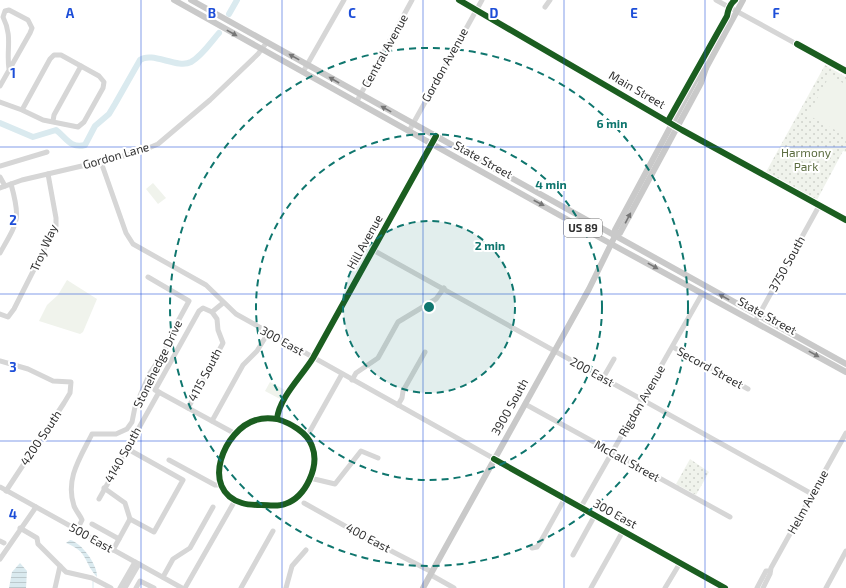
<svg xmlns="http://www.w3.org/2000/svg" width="846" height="588" viewBox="0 0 846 588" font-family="'Exo 2',sans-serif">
<defs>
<pattern id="park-dots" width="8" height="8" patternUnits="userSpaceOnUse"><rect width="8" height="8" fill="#f0f3ec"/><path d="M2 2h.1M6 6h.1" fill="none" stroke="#ced1cb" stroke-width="1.8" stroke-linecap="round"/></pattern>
<pattern id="water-rules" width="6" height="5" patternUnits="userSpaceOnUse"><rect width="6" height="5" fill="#daeaef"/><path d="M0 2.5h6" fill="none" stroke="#bcc9cd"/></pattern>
</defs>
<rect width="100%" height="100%" fill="#fff"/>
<g fill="url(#park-dots)">
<path d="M825,65L846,77V152L843,151L817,200L766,172Z"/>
<path d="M690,459L709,472L696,495L676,484Z"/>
</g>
<g fill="#f0f3ec">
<path d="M830,75L846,85V136L808,115Z"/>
<path d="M153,183L166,198L158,204L146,189Z"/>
<path d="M67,280L97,299L83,332L80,334L39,321L47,305L58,295Z"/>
<path d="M270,382L285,390L280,399L265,391Z"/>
</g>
<g fill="url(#water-rules)">
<path d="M70,540C81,542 98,565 97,577C83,562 89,552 66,543Z"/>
<path d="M20,563L27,571L26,588H9L12,572Z"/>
</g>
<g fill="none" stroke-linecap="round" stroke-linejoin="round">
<path stroke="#daeaef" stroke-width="1" d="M93,588V581"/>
<g stroke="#daeaef" stroke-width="6">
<path d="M229,14L237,0"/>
<path d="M0,123L33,137L56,130C66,137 70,149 85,145L95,126L109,114L115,104L140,60C152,51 177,69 191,62C202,56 211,42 219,33"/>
</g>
<g stroke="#d6d6d6" stroke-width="5">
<path d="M459,0L682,130L846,220"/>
<path d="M716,0L846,71"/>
<path d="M545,7L550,0"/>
<path d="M303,72L344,0"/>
<path d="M0,86L30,33L32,28L28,20L9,10L5,11L3,17C13,37 6,49 9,69"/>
<path d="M357,101L412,0"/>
<path d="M0,102L22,110L43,120L78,127L84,122L103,88L104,82L99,76L61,55H54L50,59L22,110"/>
<path d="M53,121L54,115L81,66"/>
<path d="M409,131L482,0"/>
<path d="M101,162L126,233L133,244L206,285L236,314L725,588"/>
<path d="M0,166L47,152"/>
<path d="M0,177L5,186"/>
<path d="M0,188L22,180L116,158L144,150L158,144L210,100L258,54L267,42"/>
<path d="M373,250L812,494"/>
<path d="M0,253C18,221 21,220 11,184"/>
<path d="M212,312L203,308L199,311L155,390L232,432"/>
<path d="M0,314L8,317L14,309L56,226V218L48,174"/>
<path d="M755,322L819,206"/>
<path d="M673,347L748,389"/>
<path d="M0,361L28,369L53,381L71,382L70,393L64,403L6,491"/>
<path d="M603,378L614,359"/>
<path d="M352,380L356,373L378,358L398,322L436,299L444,288"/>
<path d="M525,404L730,517"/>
<path d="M398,405L402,398L403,391L425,352"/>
<path d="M188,408L223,343L218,330L217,319L212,312L223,303"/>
<path d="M277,419C290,423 307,432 312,446C320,466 306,497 285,504C278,507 268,505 261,505C255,505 248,505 242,503C199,490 224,429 256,420C262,418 270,418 277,419C279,398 302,376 313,358L436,136"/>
<path d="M212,421L243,365L257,351L268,333"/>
<path d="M310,431L342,374"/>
<path d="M169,460L215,485H221"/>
<path d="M310,478L335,484L361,451L378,458"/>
<path d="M0,487L182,588"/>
<path d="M104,488L125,503L130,519L154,532L183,480L126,448"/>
<path d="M99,499L159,392"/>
<path d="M304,503L370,540L432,572"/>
<path d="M581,507L702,294"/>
<path d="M92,524L119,539"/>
<path d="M20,528L37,538L38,544L66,572L92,578L111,588"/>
<path d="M77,530L82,520C80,515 76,511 74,506C65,479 80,458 92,434H116L127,429L132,422L135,407L150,373L164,353L171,334L189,301L148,277"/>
<path d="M0,541L4,543"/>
<path d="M532,548L537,547L541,541L565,498"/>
<path d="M113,550L130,519"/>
<path d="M573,555L595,515"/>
<path d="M0,559L36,507"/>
<path d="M431,575L454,588"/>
<path d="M163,577L173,559L190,548L213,507"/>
<path d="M55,588L60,566"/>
<path d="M120,588L135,562"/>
<path d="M125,588L139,564"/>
<path d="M136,588L140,581L154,588"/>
<path d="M185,588L233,504"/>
<path d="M241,588L273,531"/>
<path d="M286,588L292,566L306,550"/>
<path d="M591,588L623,531"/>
<path d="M665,588L680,563"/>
<path d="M757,588L766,571H769"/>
<path d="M763,588L770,574L771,568L846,433"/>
<path d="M826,588L846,551"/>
</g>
<g stroke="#c9c9c9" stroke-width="6">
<path d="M174,0L604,240L846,372"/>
<path d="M191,0L846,364"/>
<path d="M615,236L620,233L701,83L706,68L743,0"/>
<path d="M423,588L589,289L615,236V230L695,81L706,68"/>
</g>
<g stroke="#fff" stroke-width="8">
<g id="cycleway">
<path d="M459,0L682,130L846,220"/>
<path d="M797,44L846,71"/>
<path d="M668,121L727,16C728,10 730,4 735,0"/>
<path d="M277,419C290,423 307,432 312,446C320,466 306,497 285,504C278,507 268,505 261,505C255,505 248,505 242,503C199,490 224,429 256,420C262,418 270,418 277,419C279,398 302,376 313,358L436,136"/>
<path d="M494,459L725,588"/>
</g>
</g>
<use href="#cycleway" stroke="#1b5e20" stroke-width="6"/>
</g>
<defs><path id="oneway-solid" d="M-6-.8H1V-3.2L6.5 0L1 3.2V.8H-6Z"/></defs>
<g fill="#767676">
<use href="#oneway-solid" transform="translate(232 33) rotate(29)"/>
<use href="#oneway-solid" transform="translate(294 57) rotate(-151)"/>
<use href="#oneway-solid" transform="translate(334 80) rotate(-150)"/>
<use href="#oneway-solid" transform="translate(386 109) rotate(-151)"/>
<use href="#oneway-solid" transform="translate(539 203) rotate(27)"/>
<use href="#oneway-solid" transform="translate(628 218) rotate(-62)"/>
<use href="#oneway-solid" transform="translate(653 266) rotate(29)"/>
<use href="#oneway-solid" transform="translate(724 297) rotate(-151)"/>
<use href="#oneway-solid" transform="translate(814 354) rotate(29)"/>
</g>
<path fill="none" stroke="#1d4ed8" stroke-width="1" stroke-opacity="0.55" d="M141,0V588M282,0V588M423,0V588M564,0V588M705,0V588M0,147H846M0,294H846M0,441H846"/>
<circle cx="429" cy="307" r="86" fill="#0f766e" fill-opacity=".12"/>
<g fill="none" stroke="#0f766e" stroke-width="2" stroke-dasharray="7 5">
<circle cx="429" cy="307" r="86"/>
<circle cx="429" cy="307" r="173"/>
<circle cx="429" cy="307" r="259"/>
</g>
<g text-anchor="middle" stroke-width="4" stroke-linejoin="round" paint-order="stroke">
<rect fill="#fff" stroke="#707070" stroke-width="1" x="564" y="219" width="38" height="18" rx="3"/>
<g font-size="11" font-weight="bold" fill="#323232">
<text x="583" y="232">US 89</text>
</g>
<g font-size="12" fill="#323232" stroke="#fff">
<text transform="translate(385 51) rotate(-61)" y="4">Central Avenue</text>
<text transform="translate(445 65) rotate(-61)" y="4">Gordon Avenue</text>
<text transform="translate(637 90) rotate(30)" y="4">Main Street</text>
<text transform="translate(116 156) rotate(-16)" y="4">Gordon Lane</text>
<text transform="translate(483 160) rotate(29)" y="4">State Street</text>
<text transform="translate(365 242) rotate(-61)" y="4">Hill Avenue</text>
<text transform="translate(44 248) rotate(-66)" y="4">Troy Way</text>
<text transform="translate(787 264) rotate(-61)" y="4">3750 South</text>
<text transform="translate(767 316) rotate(29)" y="4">State Street</text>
<text transform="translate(282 341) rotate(29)" y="4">300 East</text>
<text transform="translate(158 364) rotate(-64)" y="4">Stonehedge Drive</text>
<text transform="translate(710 368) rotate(29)" y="4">Secord Street</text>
<text transform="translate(592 372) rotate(29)" y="4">200 East</text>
<text transform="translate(205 375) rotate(-62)" y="4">4115 South</text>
<text transform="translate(642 401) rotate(-60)" y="4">Rigdon Avenue</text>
<text transform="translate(510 407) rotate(-61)" y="4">3900 South</text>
<text transform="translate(41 438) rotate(-56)" y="4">4200 South</text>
<text transform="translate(123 455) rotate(-61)" y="4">4140 South</text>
<text transform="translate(627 461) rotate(29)" y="4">McCall Street</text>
<text transform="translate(808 502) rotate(-61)" y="4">Helm Avenue</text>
<text transform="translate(615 514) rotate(29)" y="4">300 East</text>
<text transform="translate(91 538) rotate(29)" y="4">500 East</text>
<text transform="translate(368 538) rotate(28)" y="4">400 East</text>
</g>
<g font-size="12" fill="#5c6d41" stroke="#fff">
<text x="806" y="157">Harmony<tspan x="806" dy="14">Park</tspan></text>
</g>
</g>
<g font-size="13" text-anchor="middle" font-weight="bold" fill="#1d4ed8" stroke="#fff" stroke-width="4" stroke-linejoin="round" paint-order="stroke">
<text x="70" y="18">A</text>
<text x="212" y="18">B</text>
<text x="352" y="18">C</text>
<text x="494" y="18">D</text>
<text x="634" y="18">E</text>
<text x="776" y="18">F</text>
<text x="13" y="78">1</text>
<text x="13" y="225">2</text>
<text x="13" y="372">3</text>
<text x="13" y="519">4</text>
</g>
<circle cx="429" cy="307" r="6" fill="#0f766e" stroke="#fff" stroke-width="2"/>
<g font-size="12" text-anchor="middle" font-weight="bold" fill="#0f766e" stroke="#fff" stroke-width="4" stroke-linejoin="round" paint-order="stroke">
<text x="612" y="128">6 min</text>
<text x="551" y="189">4 min</text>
<text x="490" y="250">2 min</text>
</g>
</svg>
